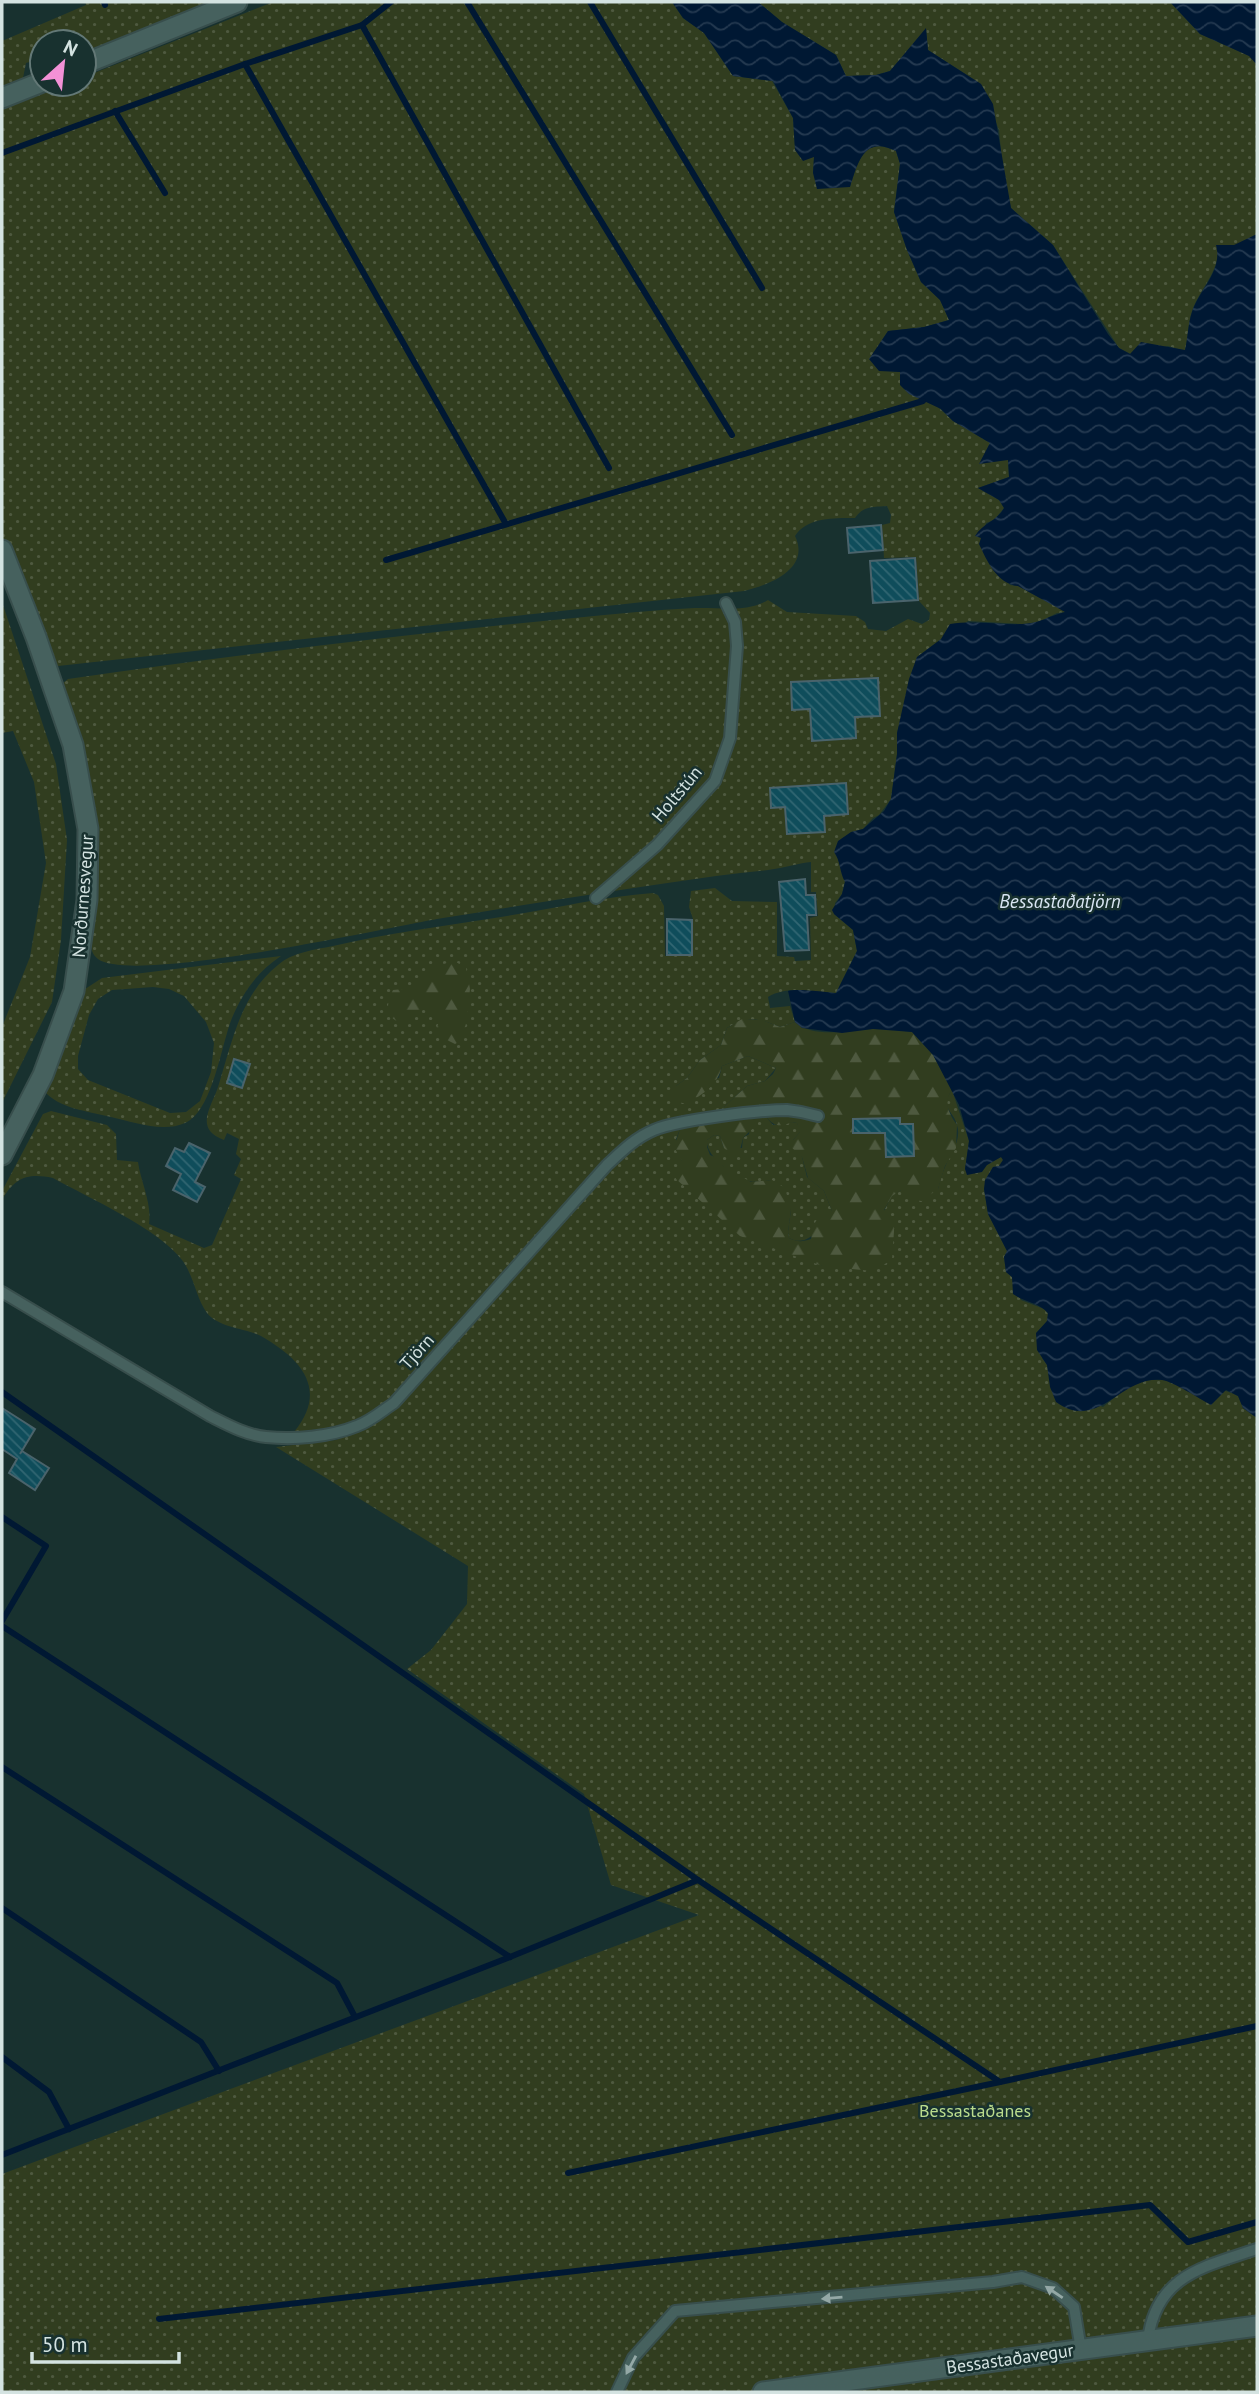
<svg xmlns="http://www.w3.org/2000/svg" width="1259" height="2394" viewBox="0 0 1259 2394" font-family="'PT Sans',sans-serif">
<defs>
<pattern id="green-dots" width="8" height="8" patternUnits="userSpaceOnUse" patternTransform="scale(1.75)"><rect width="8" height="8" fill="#313d1f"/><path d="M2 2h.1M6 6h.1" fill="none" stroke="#4e593f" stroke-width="1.8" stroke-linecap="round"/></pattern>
<pattern id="forest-firs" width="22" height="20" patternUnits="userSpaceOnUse" patternTransform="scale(1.75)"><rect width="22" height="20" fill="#313d1f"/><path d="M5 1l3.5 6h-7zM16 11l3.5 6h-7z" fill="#4e593f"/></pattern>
<pattern id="water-waves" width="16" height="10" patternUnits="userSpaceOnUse" patternTransform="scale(1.75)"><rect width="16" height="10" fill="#001833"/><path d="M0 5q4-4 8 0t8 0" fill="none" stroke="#243950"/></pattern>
<pattern id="building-back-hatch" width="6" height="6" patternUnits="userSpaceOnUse" patternTransform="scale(1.75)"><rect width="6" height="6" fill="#0f4d5b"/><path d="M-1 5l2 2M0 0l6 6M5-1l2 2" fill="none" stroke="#316672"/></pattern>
</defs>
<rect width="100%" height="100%" fill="#18312f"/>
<g fill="url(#green-dots)" fill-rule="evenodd">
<path d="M85,2H211L84,52V42H42V61L39,59L26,63L23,78L2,86V41L86,5Z"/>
<path d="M273,2H672L683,18L704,33L733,76L772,81L793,118L795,150L814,156L813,173L850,187C858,162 864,135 896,151L900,164L894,212L907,250L921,282L940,300L949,320L924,327L888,331L877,349L891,371L900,372L953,421L990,443L980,463L1008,459L1009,477L978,488L999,500L1004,508L994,520L986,523L982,540L1010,585L1018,586L1066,612L1057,613L1039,622L1022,624L968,621L917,657L897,733V754L891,799L879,815L873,818L863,829L851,832L841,861L845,881L842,894L835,903L834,914L853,930L857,951L836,993C814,992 788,985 768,997L770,1008L790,1006L795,1022L780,1027C758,1018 748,1016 727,1028L721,1045L700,1060L687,1078L676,1086L719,1078L722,1066L748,1056L776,1068L765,1081L747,1086L715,1115L646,1129L407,1384C365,1423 350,1426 294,1432C329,1389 301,1359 261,1336C245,1328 219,1328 207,1313C196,1298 194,1276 182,1260C159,1229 89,1198 53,1178C28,1173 15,1177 2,1200V1191L43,1114L51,1111L107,1125L116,1134L117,1160L138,1162C141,1183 152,1203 149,1224L204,1248L212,1245L241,1179L234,1175L241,1159L236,1154L239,1139L227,1133L224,1140C193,1129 212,1106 218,1087C232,1043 240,995 278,965C293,952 314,950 333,946C388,933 445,926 501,917C551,909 602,897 653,893L658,895L664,906L665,956H692L693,919L689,907L691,891L715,888L732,901L777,902V956L794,957L795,961L811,960L810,918L818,916L816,892H811V862C799,863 787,867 774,869C755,872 736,873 716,876C625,889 534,903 443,918C388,927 134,985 98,959C85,950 93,926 94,913L62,684L68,679C237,655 405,634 574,618C614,614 655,610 695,608C719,607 746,613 768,600L787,612L856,616L865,622L868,629L886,631L908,619L922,624L929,620L930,613L919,601L916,557L884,558L882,525L890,523L891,515L887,506C873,507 863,506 855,518C835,518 807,517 795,536C811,569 769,585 744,591L58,666L47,659L2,537V109L66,84H84V77Z"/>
<path d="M758,2H1170L1200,34L1250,56L1257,65V234L1218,255C1215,276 1199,291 1192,311C1188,323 1188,338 1185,351L1168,346L1131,354L1119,348L1053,245L1011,208L1003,172L999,130L981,84L928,50L926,29L890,71L876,75L846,76L836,55L782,22Z"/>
<path d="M2,602L56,764L67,840L61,940L52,1002L2,1103V1027L30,957L46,863L34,782L13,731L2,733Z"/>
<path d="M281,956C258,971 243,992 232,1018C221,1045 213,1111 185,1123C163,1133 133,1122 111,1117C88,1111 59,1109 43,1090L82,991L102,978ZM153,987L169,989L184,996L206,1022L214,1043L211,1072L200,1101L186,1112L170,1113L88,1080L78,1069V1056L89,1015L98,999L112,990Z"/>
<path d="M952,1090L969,1141L965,1169L987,1165L1001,1157L1003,1160L999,1166L993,1167L984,1189L988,1214L1007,1251L1004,1257L1006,1272L1012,1277L1021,1300L1044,1309L1048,1314L1047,1321L1043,1326L1042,1358L1047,1365L1051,1383L1103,1407C1114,1398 1126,1387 1140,1382C1161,1375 1219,1386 1238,1396L1243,1408L1257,1418V2392H2V2174L699,1915L611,1885L584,1794L407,1669L431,1650L467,1604L468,1566L276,1447L336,1440L379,1421L407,1397L631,1148L654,1136L680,1129L676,1139L682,1161L822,1266L884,1211L892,1195L901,1190L938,1189C940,1181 942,1174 945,1167C950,1154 962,1141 957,1125C954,1111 939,1108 952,1090Z"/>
<path d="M766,1117L773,1125L792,1122L797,1123L801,1131L793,1140L802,1157L807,1177L824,1191L832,1211C820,1225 810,1249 789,1238L788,1232L791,1210L771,1180C765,1181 755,1183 749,1181C733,1176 705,1156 707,1140L714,1135L720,1136L724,1148H742L743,1138L749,1134L751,1120Z"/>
</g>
<g fill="url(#forest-firs)" fill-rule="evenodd">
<path d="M456,962L466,968L470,989L464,1039L455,1044L441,1037L436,1029L440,1020L434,1011L421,1009L402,1023C384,1018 386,1004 393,990L413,988C423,967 434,965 456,962Z"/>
<path d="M742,1019L762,1020L780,1027L795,1022C814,1039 849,1030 872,1029C885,1028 899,1031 912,1032L933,1055L952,1090C943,1102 949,1114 957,1125L956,1148L945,1166L938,1189L922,1201L911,1200L901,1190L892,1196L884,1210L893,1218L894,1231L892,1260L872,1271L822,1266L740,1236L676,1179L677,1169L682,1161L674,1147L680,1129L715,1115L747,1086L765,1081L773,1074L776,1068L748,1056L722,1066C717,1086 704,1093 687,1104L678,1102L673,1096L676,1086L687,1078L700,1060L721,1045L727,1028ZM766,1117C775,1127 780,1127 792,1122L797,1123L800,1132L793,1140L791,1147L802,1157L808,1178L824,1191L832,1211L821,1213L813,1226L811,1239C802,1242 797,1242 789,1238L788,1232L791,1210L785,1188L772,1180L751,1182L723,1166L717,1158L710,1155L707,1147V1140L714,1135L720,1136L724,1148L732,1155L739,1154L743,1138L753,1128L752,1120Z"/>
</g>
<g fill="url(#water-waves)">
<path d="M672,2H758L782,22L836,55L846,76L876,75L890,71L926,28L928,50L981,84L993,104L1011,208L1053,245L1108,334L1119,348L1130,354L1141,342L1185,350C1188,338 1188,323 1192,312C1200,288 1223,271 1216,245H1234L1257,234V1418L1243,1408L1238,1396L1226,1390L1211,1405C1198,1398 1174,1382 1162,1380C1120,1375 1099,1433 1056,1402L1050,1387L1047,1365L1037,1350L1036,1333L1047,1321L1048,1313C1040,1303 1024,1302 1013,1294L1012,1277L1006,1272L1004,1257L1007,1251L988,1214L984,1189L985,1180L993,1167L999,1166L1003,1160L1001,1157L987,1165L982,1172L967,1175L965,1169L969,1141L959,1105L933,1055L912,1032L873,1029L842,1033L802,1028L795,1022L788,991C796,988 825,992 836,993L857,951L853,930L834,914L832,910L842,894L845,882C839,871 841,862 834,852L838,841L851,832L863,829L884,811L891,799L897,754V733L909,679L917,657L941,639L950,624C974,620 998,625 1023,624C1038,624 1051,615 1065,612L1018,586C997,584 987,561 979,544L981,538L975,536C983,523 997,521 1004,508L999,500L978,488L1009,477L1008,460L979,464L990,443L953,421L941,409L909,394L900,385V372L879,371L869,359L888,331L924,327L949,320L940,300L921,282L907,250L894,212L900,164L896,151C864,135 858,162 850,187L817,189L813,173L814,157L803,161L795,150L793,118L773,81L733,76L704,33L683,18Z"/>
<path d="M1170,2H1257V65L1249,56L1200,34Z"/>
</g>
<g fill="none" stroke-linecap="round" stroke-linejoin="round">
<g stroke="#001833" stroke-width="6">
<path d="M104,2L105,5"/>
<path d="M467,2L732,435"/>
<path d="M590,2L762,288"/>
<path d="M362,25L609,468"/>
<path d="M245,64L506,524"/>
<path d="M115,111L165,193"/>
<path d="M2,153L245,64L362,25L391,2"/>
<path d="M386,560L923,401"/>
<path d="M2,1392L698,1880"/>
<path d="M2,1517L46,1546L2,1621"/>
<path d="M2,1626L510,1957"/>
<path d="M2,1767L337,1983L355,2017"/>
<path d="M2,1908L201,2042L219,2071"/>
<path d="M2,2057L49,2092L69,2129"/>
<path d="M2,2155L510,1957L698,1880L1000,2082L1257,2026"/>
<path d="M568,2173L1000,2082"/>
<path d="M159,2319L1150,2205L1188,2242L1257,2222"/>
</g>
</g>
<g fill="url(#building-back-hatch)" stroke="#4a636b" stroke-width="2">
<path d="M881,525L883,550L849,553L847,528Z"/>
<path d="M915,558L918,600L873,603L870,561Z"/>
<path d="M878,678L880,716L855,717L856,738L812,741L810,709L792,710L791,682Z"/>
<path d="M846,783L848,814L824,816L825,832L787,834L785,807L771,808L770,788Z"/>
<path d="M805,879L806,895H815L816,915H807L809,950L785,951L779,882Z"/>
<path d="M667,919L692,920V955H667Z"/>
<path d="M234,1059L250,1064L242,1088L227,1083Z"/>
<path d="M900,1118V1124H913L914,1156L886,1157L885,1133H853V1119Z"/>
<path d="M189,1143L210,1153L195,1182L205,1187L197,1202L173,1190L181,1174L166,1166L175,1148L184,1152Z"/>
<path d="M2,1408L35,1429L20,1454L22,1451L49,1468L35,1490L9,1473L17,1459L2,1449Z"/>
</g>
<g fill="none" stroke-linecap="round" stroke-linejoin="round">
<g stroke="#384e4c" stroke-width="14">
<g id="service">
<path d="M596,898L657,845L715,781L730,738L737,646L735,622L726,603"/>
<path d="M2,1292L210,1416C228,1425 246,1435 266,1437C294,1440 330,1437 357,1426C371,1421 382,1411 394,1403L607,1165C622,1151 635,1138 654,1130C677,1120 760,1110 787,1110C798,1111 808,1113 818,1116"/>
<path d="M1148,2340C1156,2275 1204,2267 1257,2249"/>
<path d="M617,2392L633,2358L675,2311L993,2282L1022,2277L1053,2288L1074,2307L1081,2350"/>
</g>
</g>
<g stroke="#384e4c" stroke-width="23">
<path id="minor" d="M763,2392L1257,2326"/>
</g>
<g stroke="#384e4c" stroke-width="23">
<g id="tertiary">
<path d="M84,64L237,2"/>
<path d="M2,98L42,82"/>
<path d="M2,550L36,637L73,745L88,829L87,900L74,991L43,1075L2,1155"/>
</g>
</g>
<use href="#service" stroke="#46615e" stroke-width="10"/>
<use href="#minor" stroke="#46615e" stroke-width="19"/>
<use href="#tertiary" stroke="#46615e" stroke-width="19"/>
</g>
<defs><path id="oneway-solid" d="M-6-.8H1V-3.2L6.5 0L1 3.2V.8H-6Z" transform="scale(1.75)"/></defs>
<g fill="#94a8a6">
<use href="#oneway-solid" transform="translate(1054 2292) rotate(-146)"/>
<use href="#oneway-solid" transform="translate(832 2298) rotate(175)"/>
<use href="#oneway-solid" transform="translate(631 2365) rotate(118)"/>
</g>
<g text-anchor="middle" stroke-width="5" stroke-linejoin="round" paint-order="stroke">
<g font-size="18" fill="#d4e3e1" stroke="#18312f">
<text transform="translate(677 794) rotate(-50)" y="6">Holtstún</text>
<text transform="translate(83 896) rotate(-86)" y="6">Norðurnesvegur</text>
<text transform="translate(417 1352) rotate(-48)" y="6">Tjörn</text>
<text transform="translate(1010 2359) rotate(-8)" y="6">Bessastaðavegur</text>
</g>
<g font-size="18" fill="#badc8d" stroke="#18312f">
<text x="975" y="2117">Bessastaðanes</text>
</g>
<g font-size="19" font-style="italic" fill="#d9e6f3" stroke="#18312f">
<text x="1060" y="908">Bessastaðatjörn</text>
</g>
</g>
<rect width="1259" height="2394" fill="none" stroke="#d4e3e1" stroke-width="7"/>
<g transform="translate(63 63) rotate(27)"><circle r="33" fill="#18312f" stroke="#637876" stroke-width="2"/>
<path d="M0-5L12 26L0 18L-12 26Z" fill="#f391d6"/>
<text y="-10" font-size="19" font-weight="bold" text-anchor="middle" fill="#d4e3e1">N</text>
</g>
<path d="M32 2352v10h147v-10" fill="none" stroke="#d4e3e1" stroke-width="3.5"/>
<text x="42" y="2352" font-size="21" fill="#d4e3e1" stroke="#18312f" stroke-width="5" paint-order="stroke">50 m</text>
</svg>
